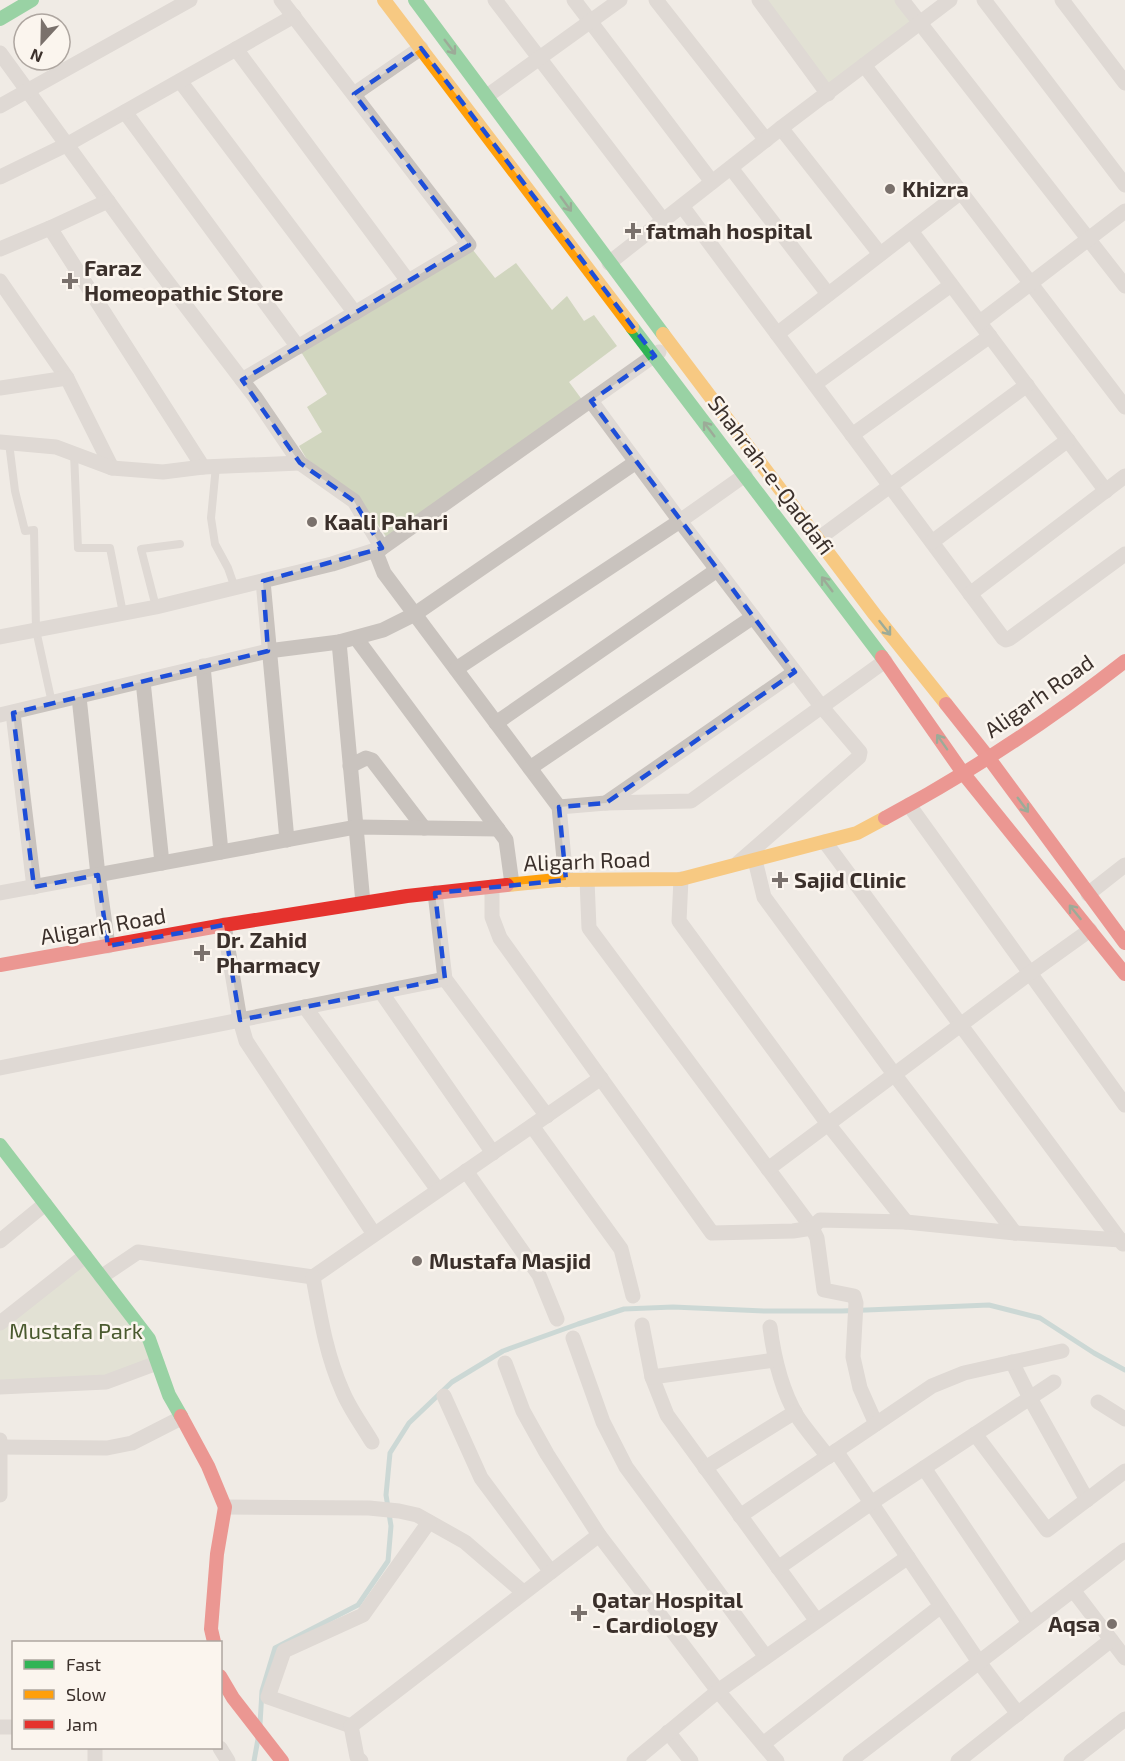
<svg xmlns="http://www.w3.org/2000/svg" width="1125" height="1761" viewBox="0 0 1125 1761" font-family="'Exo 2',sans-serif">
<rect width="100%" height="100%" fill="#f0ebe5"/>
<g fill="#d1d6bf">
<path d="M761,0H902L920,23L828,94Z"/>
<path d="M469,245L495,278L516,263L552,310L567,296L584,321L594,315L617,346L569,382L583,401L387,538L359,498L306,458L299,446L322,432L307,407L327,394L298,347Z"/>
<path d="M85,1256L157,1363L106,1382L0,1387V1323Z"/>
</g>
<g fill="none" stroke-linecap="round" stroke-linejoin="round">
<g stroke="#a1c2c1" stroke-width="5">
<path d="M260,1724L262,1691L275,1648L358,1605L388,1561L391,1526L386,1495L390,1453L409,1423L452,1382L503,1351L578,1324L624,1309L673,1307L764,1311H842L989,1305L1040,1318L1094,1353L1125,1370"/>
<path d="M254,1761L258,1739"/>
</g>
<g stroke="#c9c3be" stroke-width="8">
<path d="M9,443L15,491L25,531L34,530L36,630L52,703"/>
<path d="M74,453L78,548H110L123,613"/>
<path d="M216,466L211,518L215,544L228,568L235,588"/>
<path d="M156,607L141,549L180,544"/>
</g>
<g stroke="#c9c3be" stroke-width="15">
<path d="M495,0L663,220"/>
<path d="M574,0L712,182"/>
<path d="M656,0L766,140"/>
<path d="M759,0L828,94"/>
<path d="M902,0L1125,286"/>
<path d="M984,0L1125,185"/>
<path d="M1062,0L1125,83"/>
<path d="M236,49L408,281"/>
<path d="M0,53L150,259L255,397L300,463L354,501L382,548"/>
<path d="M864,65L1125,407"/>
<path d="M180,81L355,313"/>
<path d="M354,94L421,48"/>
<path d="M487,96L620,0"/>
<path d="M0,106L190,0"/>
<path d="M125,112L298,347"/>
<path d="M781,128L880,254"/>
<path d="M731,168L828,294"/>
<path d="M0,177L68,144L294,16"/>
<path d="M682,206L1003,638L1006,640L1009,639L1125,554"/>
<path d="M50,228L203,467"/>
<path d="M911,231L1106,491"/>
<path d="M0,249L50,228L108,201"/>
<path d="M609,263L781,128L950,0"/>
<path d="M0,281L67,378L112,468"/>
<path d="M980,322L1125,211"/>
<path d="M777,334L961,192"/>
<path d="M242,380L469,245L281,0"/>
<path d="M815,384L951,285"/>
<path d="M0,388L67,378"/>
<path d="M591,401L680,521L821,706L860,752L859,757L738,863"/>
<path d="M852,435L990,336"/>
<path d="M0,442L56,447L112,468L163,472L203,467L300,463"/>
<path d="M818,539L1027,385"/>
<path d="M932,542L1068,440"/>
<path d="M375,550L384,573L559,807L566,880"/>
<path d="M263,581L287,840"/>
<path d="M970,594L1125,476"/>
<path d="M0,637L156,607L332,564L382,548L659,352"/>
<path d="M356,638L506,840L512,884"/>
<path d="M339,642L363,903"/>
<path d="M203,666L221,852"/>
<path d="M456,669L680,521L745,475"/>
<path d="M143,681L162,863"/>
<path d="M79,697L98,875L108,946"/>
<path d="M13,713L34,887"/>
<path d="M0,715L268,651L339,642L383,630L415,614L636,462"/>
<path d="M496,723L717,570"/>
<path d="M350,766L366,758L372,760L424,828"/>
<path d="M530,768L753,617"/>
<path d="M606,803L795,672"/>
<path d="M909,805L1125,1105"/>
<path d="M559,807L606,803L691,801L885,661"/>
<path d="M825,842L1123,1244"/>
<path d="M755,860L764,897L894,1074L1015,1233"/>
<path d="M681,879L679,921L828,1124L906,1222"/>
<path d="M587,880L589,928L812,1228L817,1238L824,1290L854,1296L856,1303L853,1357L860,1388L876,1424"/>
<path d="M492,887V917L500,938L712,1233L793,1231L812,1228L820,1220L906,1222L1015,1233L1121,1240"/>
<path d="M0,893L356,827L498,829"/>
<path d="M435,893L445,979L547,1116"/>
<path d="M1088,894L1125,865"/>
<path d="M224,925L240,1020L246,1041L374,1234"/>
<path d="M381,992L493,1153"/>
<path d="M305,1007L438,1190"/>
<path d="M0,1068L445,979"/>
<path d="M532,1126L621,1249L633,1296"/>
<path d="M768,1169L1030,973L1090,930"/>
<path d="M466,1171L539,1275L557,1319"/>
<path d="M0,1241L45,1204"/>
<path d="M101,1277L138,1252L313,1277L601,1078"/>
<path d="M313,1277C320,1315 326,1354 342,1390C349,1408 362,1425 372,1442"/>
<path d="M0,1323L85,1256"/>
<path d="M642,1325L652,1377L667,1415L817,1621"/>
<path d="M770,1327C774,1358 781,1389 797,1416C806,1430 818,1443 828,1457"/>
<path d="M573,1338L603,1422L626,1467L766,1657"/>
<path d="M1012,1362L1030,1398L1087,1500"/>
<path d="M505,1363L523,1411L547,1454L599,1535L718,1691L777,1761"/>
<path d="M652,1377L775,1360"/>
<path d="M0,1387L106,1382L157,1363"/>
<path d="M444,1396L481,1478L551,1572"/>
<path d="M1098,1402L1125,1419"/>
<path d="M975,1434L1047,1530L1125,1471"/>
<path d="M0,1440V1495"/>
<path d="M0,1447L107,1448L132,1443L181,1418"/>
<path d="M836,1451L979,1662L1018,1714"/>
<path d="M705,1468L795,1412"/>
<path d="M924,1468L1029,1623"/>
<path d="M225,1507L369,1508L399,1511L417,1515L465,1542L523,1592"/>
<path d="M740,1516L932,1386L964,1373L1062,1351"/>
<path d="M778,1568L871,1503L1054,1382"/>
<path d="M1073,1590L1125,1550"/>
<path d="M351,1726L268,1697L284,1651L363,1615L429,1522"/>
<path d="M0,1727H14"/>
<path d="M668,1732L691,1761"/>
<path d="M763,1744L941,1606"/>
<path d="M95,1748V1761"/>
<path d="M220,1748L228,1761"/>
<path d="M361,1761L357,1757L351,1726L599,1535"/>
<path d="M634,1761L718,1691L908,1557"/>
<path d="M850,1761L1073,1590L1125,1658"/>
<path d="M958,1761L1111,1640"/>
<path d="M1071,1761L1125,1719"/>
</g>
<g stroke="#30b455" stroke-width="14">
<path d="M415,0L663,334"/>
<path d="M0,19L32,0"/>
<path d="M632,327L882,657"/>
<path d="M0,1145L149,1339L169,1395L181,1416"/>
</g>
<g stroke="#ff9f0a" stroke-width="14">
<path d="M384,0L632,327"/>
<path d="M663,334L875,615L946,704"/>
<path d="M507,885L557,880L681,879L857,833L885,818"/>
</g>
<g stroke="#e5322d" stroke-width="14">
<path d="M882,657L963,773L1125,974"/>
<path d="M946,704L988,757L1125,943"/>
<path d="M885,818C969,773 1050,720 1125,661"/>
<path d="M0,965L224,925L407,896L507,885"/>
<path d="M181,1416L208,1466L225,1507L217,1554L211,1629L214,1642"/>
<path d="M220,1676L233,1698L282,1761"/>
</g>
</g>
<defs><path id="oneway-shaft" d="M-6 0H5M1.5-3L5.5 0L1.5 3" fill="none" stroke-width="1.6" stroke-linecap="round" stroke-linejoin="round" transform="scale(1.5)"/></defs>
<g stroke="#375e3a">
<use href="#oneway-shaft" transform="translate(450 47) rotate(53)"/>
<use href="#oneway-shaft" transform="translate(566 204) rotate(54)"/>
<use href="#oneway-shaft" transform="translate(709 429) rotate(-127)"/>
<use href="#oneway-shaft" transform="translate(827 584) rotate(-127)"/>
<use href="#oneway-shaft" transform="translate(885 628) rotate(52)"/>
<use href="#oneway-shaft" transform="translate(942 742) rotate(-125)"/>
<use href="#oneway-shaft" transform="translate(1023 805) rotate(54)"/>
<use href="#oneway-shaft" transform="translate(1075 912) rotate(-129)"/>
</g>
<path d="M0 0H1125V1761H0ZM421,48L655,356L591,401L795,672L606,803L559,807L566,880L435,893L445,979L240,1020L224,925L108,946L98,875L34,887L13,713L268,651L263,581L382,548L354,501L300,463L242,380L469,245L354,94Z" fill="#f0ebe5" fill-opacity=".55" fill-rule="evenodd"/>
<path fill="none" stroke="#1d4ed8" stroke-width="4.5" stroke-dasharray="12 8" stroke-linejoin="round" d="M421,48L655,356L591,401L795,672L606,803L559,807L566,880L435,893L445,979L240,1020L224,925L108,946L98,875L34,887L13,713L268,651L263,581L382,548L354,501L300,463L242,380L469,245L354,94Z"/>
<g fill="#7a716c" stroke="#fbf5ee" stroke-width="2">
<circle cx="890" cy="189" r="6"/>
<path d="M630 222h6v6h6v6h-6v6h-6v-6h-6v-6h6z"/>
<path d="M67 272h6v6h6v6h-6v6h-6v-6h-6v-6h6z"/>
<circle cx="312" cy="522" r="6"/>
<path d="M777 871h6v6h6v6h-6v6h-6v-6h-6v-6h6z"/>
<path d="M199 944h6v6h6v6h-6v6h-6v-6h-6v-6h6z"/>
<circle cx="417" cy="1261" r="6"/>
<path d="M576 1604h6v6h6v6h-6v6h-6v-6h-6v-6h6z"/>
<circle cx="1112" cy="1624" r="6"/>
</g>
<g text-anchor="middle" stroke-width="5" stroke-linejoin="round" paint-order="stroke">
<g font-size="22" font-weight="bold" fill="#3b302b" stroke="#fbf5ee" text-anchor="start">
<text x="902" y="197">Khizra</text>
<text x="646" y="239">fatmah hospital</text>
<text x="84" y="276">Faraz<tspan x="84" dy="25">Homeopathic Store</tspan></text>
<text x="324" y="530">Kaali Pahari</text>
<text x="794" y="888">Sajid Clinic</text>
<text x="216" y="948">Dr. Zahid<tspan x="216" dy="25">Pharmacy</tspan></text>
<text x="429" y="1269">Mustafa Masjid</text>
<text x="592" y="1608">Qatar Hospital<tspan x="592" dy="25">- Cardiology</tspan></text>
<text x="1100" y="1632" text-anchor="end">Aqsa</text>
</g>
<g font-size="22" fill="#3b302b" stroke="#fbf5ee">
<text transform="translate(771 475) rotate(53)" y="8">Shahrah-e-Qaddafi</text>
<text transform="translate(1039 696) rotate(-35)" y="8">Aligarh Road</text>
<text transform="translate(587 861) rotate(-2)" y="8">Aligarh Road</text>
<text transform="translate(103 926) rotate(-10)" y="8">Aligarh Road</text>
</g>
<g font-size="22" fill="#4a5a2e" stroke="#fbf5ee">
<text x="76" y="1339">Mustafa Park</text>
</g>
</g>
<rect x="12" y="1641" width="210" height="108" fill="#fbf5ee" stroke="#aea6a0" stroke-width="1.5"/>
<rect x="24" y="1660" width="30" height="9" fill="#30b455" stroke="#aea6a0" stroke-width="1.5"/>
<text x="66" y="1671" font-size="18" fill="#3b302b">Fast</text>
<rect x="24" y="1690" width="30" height="9" fill="#ff9f0a" stroke="#aea6a0" stroke-width="1.5"/>
<text x="66" y="1701" font-size="18" fill="#3b302b">Slow</text>
<rect x="24" y="1720" width="30" height="9" fill="#e5322d" stroke="#aea6a0" stroke-width="1.5"/>
<text x="66" y="1731" font-size="18" fill="#3b302b">Jam</text>
<g transform="translate(42 42) rotate(202)"><circle r="28" fill="#fbf5ee" stroke="#aea6a0" stroke-width="1.5"/>
<path d="M0-4.5L10 22L0 15L-10 22Z" fill="#7a716c"/>
<text y="-9" font-size="16" font-weight="bold" text-anchor="middle" fill="#3b302b">N</text>
</g>
</svg>
